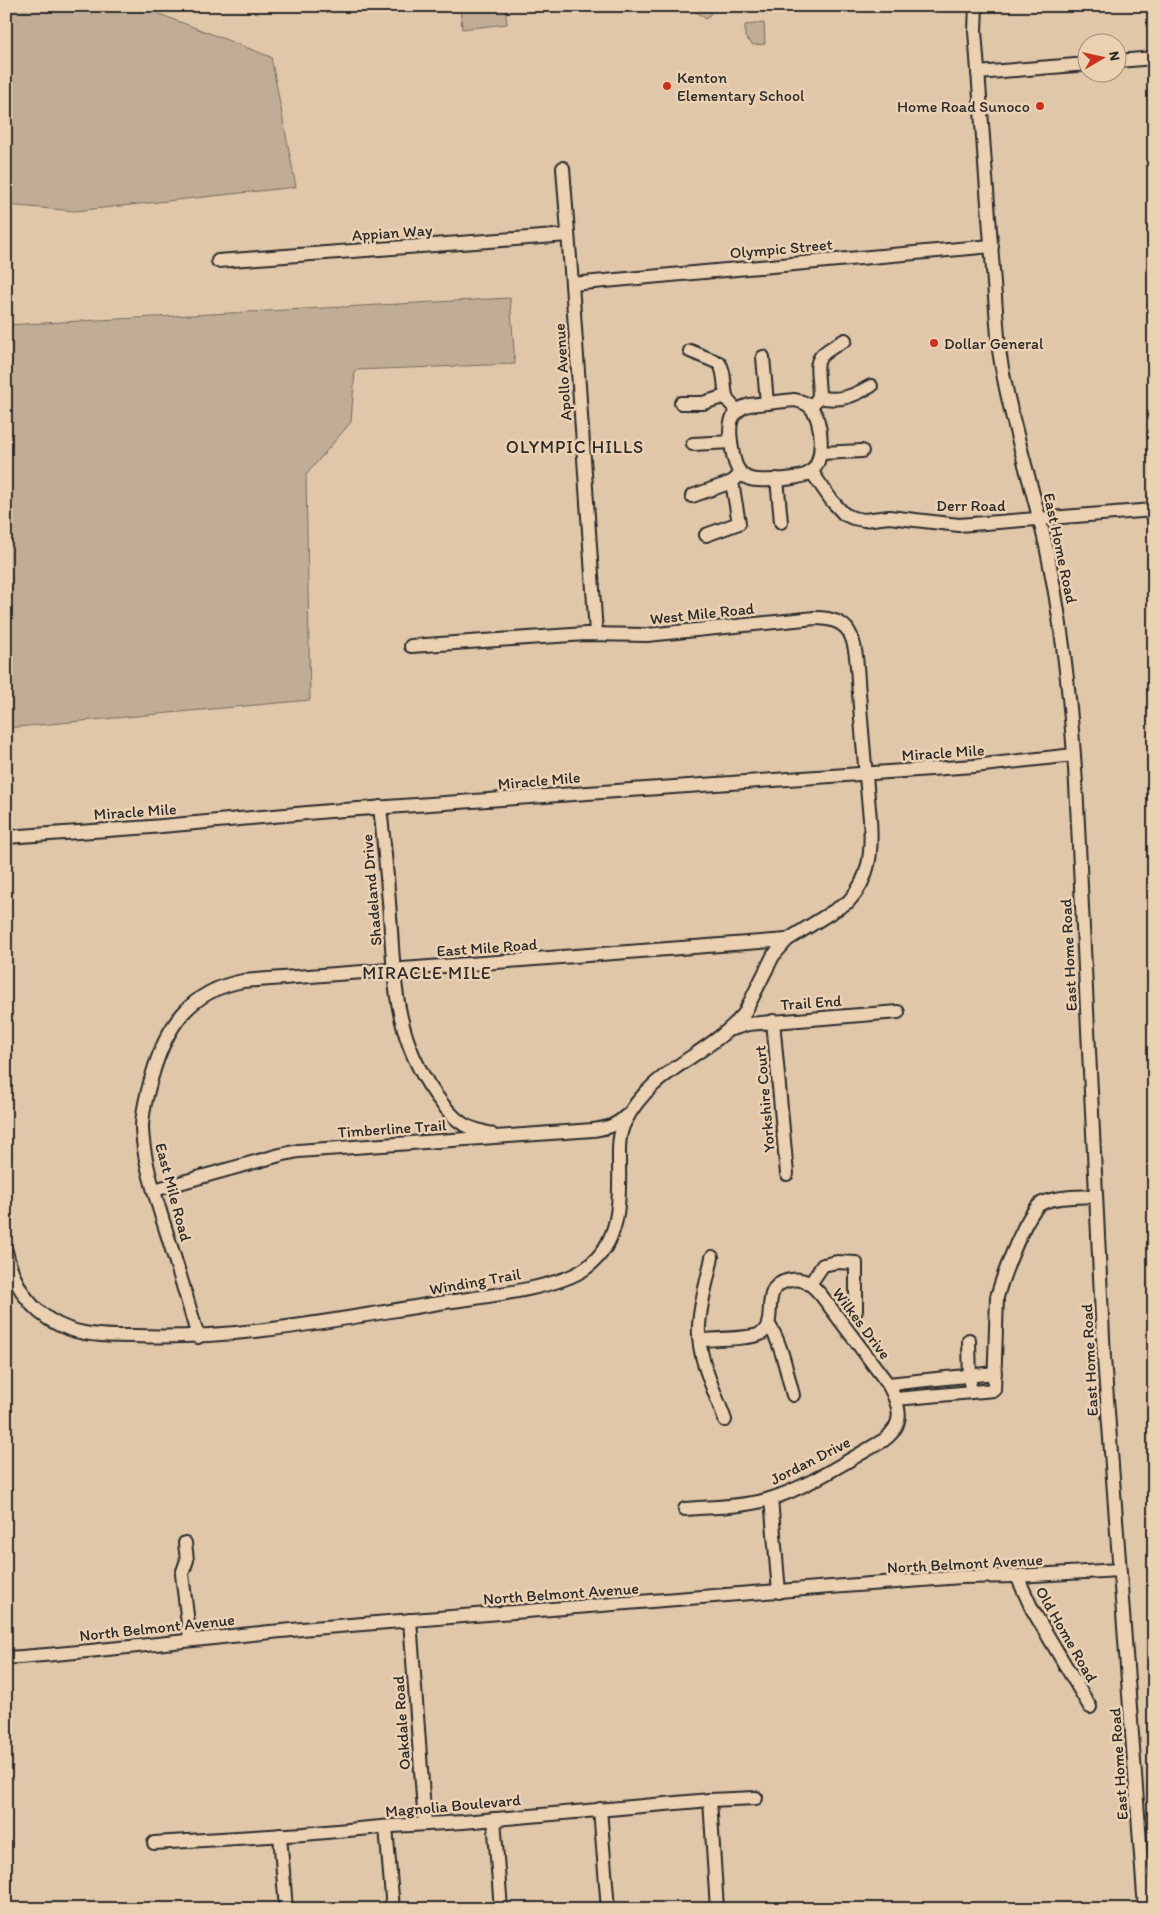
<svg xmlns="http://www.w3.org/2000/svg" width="1160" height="1915" viewBox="0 0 1160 1915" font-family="Itim,sans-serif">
<rect width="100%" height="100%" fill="#e0c7aa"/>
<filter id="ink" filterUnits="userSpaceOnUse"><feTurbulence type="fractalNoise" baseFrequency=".02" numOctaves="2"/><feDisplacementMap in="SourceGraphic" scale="10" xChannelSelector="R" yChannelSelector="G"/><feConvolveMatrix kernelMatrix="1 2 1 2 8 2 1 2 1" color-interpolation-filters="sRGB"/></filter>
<g filter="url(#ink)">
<g fill="#c1ad95" stroke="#766c60">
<path d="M6,6H143L149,10L271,57L296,187L75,211L6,205Z"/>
<path d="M460,6H505L507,24L462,29Z"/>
<path d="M689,6H717L706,19Z"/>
<path d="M764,23L765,44L753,45L745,37V25Z"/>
<path d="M510,298L515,364L355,370L351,422L306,475L310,700L6,728V325Z"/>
</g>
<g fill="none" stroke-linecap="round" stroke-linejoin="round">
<g stroke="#2b2b2b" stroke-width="16">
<g id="minor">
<path d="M976,6L975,31L999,350C1009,417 1031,480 1046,546C1063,625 1071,704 1076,784L1104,1358L1145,1909"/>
<path d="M1118,61L1154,58"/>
<path d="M978,73L1088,64"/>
<path d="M563,168L572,284L596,633"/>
<path d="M218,261L568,235"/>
<path d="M572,284L992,246"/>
<path d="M690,351L719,363C726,372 723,388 727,399C729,403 734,407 738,411"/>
<path d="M763,357L767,403"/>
<path d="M819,397C818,359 809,360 845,340"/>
<path d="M794,400C801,401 807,403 811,408C823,421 825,460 811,472C802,479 770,481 758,480C736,480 733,459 731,442C730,434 729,426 732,419C736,411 741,407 749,405Z"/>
<path d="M681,403H703L726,396"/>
<path d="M814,403L819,397C840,402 853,396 871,386"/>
<path d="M693,444L731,442"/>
<path d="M821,453L862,451"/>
<path d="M811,471L832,501L844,514L853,518L864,520L889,517L959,525L1154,510"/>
<path d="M777,479L781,522"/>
<path d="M692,496L732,482"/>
<path d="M706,535L739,523L732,482L741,474"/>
<path d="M380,807C383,835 386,862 388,890C395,964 389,1030 435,1094C442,1104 452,1117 463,1124C470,1129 482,1131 491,1134"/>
<path d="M6,837L151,827L330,811L974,766L1074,755"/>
<path d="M773,1021L787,1174"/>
<path d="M732,1029L748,1024L898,1012"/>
<path d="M154,1190L280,1155L298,1151L593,1130C607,1128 616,1126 626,1116"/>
<path d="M6,1251C14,1287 32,1316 69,1329C89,1336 113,1336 135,1336C235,1340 334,1320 433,1304C471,1298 557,1290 586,1268C620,1243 620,1203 619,1164C619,1150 618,1135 625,1122C650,1070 708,1056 744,1014L773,956L787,940"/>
<path d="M712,1257C708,1279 700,1303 699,1326C697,1358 715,1391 725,1420"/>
<path d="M810,1284L823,1265L837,1262L856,1263V1311"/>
<path d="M768,1324C781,1340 787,1374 793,1395"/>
<path d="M198,1337C187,1298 175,1259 163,1221C154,1191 143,1159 142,1128C142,1111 147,1093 152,1076C166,1027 189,991 243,981L787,940L848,902C871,878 872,850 870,819C866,777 862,735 859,693C857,676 858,647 849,632C842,620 828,618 815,618L647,635L586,634L411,646"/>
<path d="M969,1340L970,1383"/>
<path d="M888,1384L995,1373"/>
<path d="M896,1399L994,1390L997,1297C1002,1279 1026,1211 1042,1203C1057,1196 1079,1197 1095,1196"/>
<path d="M771,1499L779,1592"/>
<path d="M685,1509C712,1507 740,1507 766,1500C803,1490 849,1460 884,1440C906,1423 900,1406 888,1384L821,1295C813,1286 805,1277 791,1280C757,1285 779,1321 762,1333C754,1339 712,1339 700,1340"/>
<path d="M185,1543L187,1560L182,1574L190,1640"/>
<path d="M1017,1576L1032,1609L1090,1707"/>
<path d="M410,1620L425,1824"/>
<path d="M6,1658C109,1651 211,1637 313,1628C529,1609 745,1594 961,1577L1017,1576L1119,1570"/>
<path d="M710,1800L717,1909"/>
<path d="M600,1809L608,1909"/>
<path d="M494,1819L501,1909"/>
<path d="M386,1827L393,1909"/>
<path d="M280,1835L286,1909"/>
<path d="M154,1843L304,1834L392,1826L463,1822L710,1800L756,1798"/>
</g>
</g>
<use href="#minor" stroke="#ebd1b2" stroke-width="12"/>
</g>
</g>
<g fill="#c8321e" stroke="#ebd1b2" stroke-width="2">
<circle cx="667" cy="86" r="5"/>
<circle cx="1040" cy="106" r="5"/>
<circle cx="934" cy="343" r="5"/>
</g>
<g text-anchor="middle" stroke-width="5" stroke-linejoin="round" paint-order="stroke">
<g font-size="16" fill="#2b2b2b" stroke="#ebd1b2" text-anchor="start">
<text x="677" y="83">Kenton<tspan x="677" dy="18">Elementary School</tspan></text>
<text x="1030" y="112" text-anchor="end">Home Road Sunoco</text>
<text x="944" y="349">Dollar General</text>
</g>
<g font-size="16" fill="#2b2b2b" stroke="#ebd1b2">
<text transform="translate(392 232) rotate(-4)" y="6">Appian Way</text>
<text transform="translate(781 248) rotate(-5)" y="6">Olympic Street</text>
<text transform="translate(562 372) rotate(-94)" y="6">Apollo Avenue</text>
<text x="971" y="511">Derr Road</text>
<text transform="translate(1061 548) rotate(78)" y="6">East Home Road</text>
<text transform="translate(702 613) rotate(-6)" y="6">West Mile Road</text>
<text transform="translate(943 752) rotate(-4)" y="6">Miracle Mile</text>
<text transform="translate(539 780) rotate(-5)" y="6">Miracle Mile</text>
<text transform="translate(135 811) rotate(-4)" y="6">Miracle Mile</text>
<text transform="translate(371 890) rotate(-95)" y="6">Shadeland Drive</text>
<text transform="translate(487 947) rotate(-4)" y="6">East Mile Road</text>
<text transform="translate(1068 955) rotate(-93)" y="6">East Home Road</text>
<text transform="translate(811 1002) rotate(-4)" y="6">Trail End</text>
<text transform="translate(764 1099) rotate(-95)" y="6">Yorkshire Court</text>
<text transform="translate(392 1128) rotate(-4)" y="6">Timberline Trail</text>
<text transform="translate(174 1192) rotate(75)" y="6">East Mile Road</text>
<text transform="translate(475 1281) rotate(-10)" y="6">Winding Trail</text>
<text transform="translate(862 1323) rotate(53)" y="6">Wilkes Drive</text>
<text transform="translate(1089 1360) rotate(-93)" y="6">East Home Road</text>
<text transform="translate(810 1460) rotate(-27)" y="6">Jordan Drive</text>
<text transform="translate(965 1563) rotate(-3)" y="6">North Belmont Avenue</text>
<text transform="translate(561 1593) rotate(-4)" y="6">North Belmont Avenue</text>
<text transform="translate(157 1627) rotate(-6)" y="6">North Belmont Avenue</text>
<text transform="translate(1067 1634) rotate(60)" y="6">Old Home Road</text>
<text transform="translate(401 1723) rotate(-94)" y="6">Oakdale Road</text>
<text transform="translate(1118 1764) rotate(-94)" y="6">East Home Road</text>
<text transform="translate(453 1805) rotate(-5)" y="6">Magnolia Boulevard</text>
</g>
<g font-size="18" letter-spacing="1" fill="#2b2b2b" stroke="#ebd1b2">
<text x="575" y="453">OLYMPIC HILLS</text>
<text x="427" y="979">MIRACLE MILE</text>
</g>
</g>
<rect width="1160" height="1915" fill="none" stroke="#ebd1b2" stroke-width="25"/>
<rect x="12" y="12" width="1135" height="1890" fill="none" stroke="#2b2b2b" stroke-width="2" filter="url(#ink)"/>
<g transform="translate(1102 58) rotate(81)"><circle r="24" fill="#ebd1b2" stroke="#9e8f7c"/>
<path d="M0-4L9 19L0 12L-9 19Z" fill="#c8321e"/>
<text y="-8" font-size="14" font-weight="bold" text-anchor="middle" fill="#2b2b2b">N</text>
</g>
</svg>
